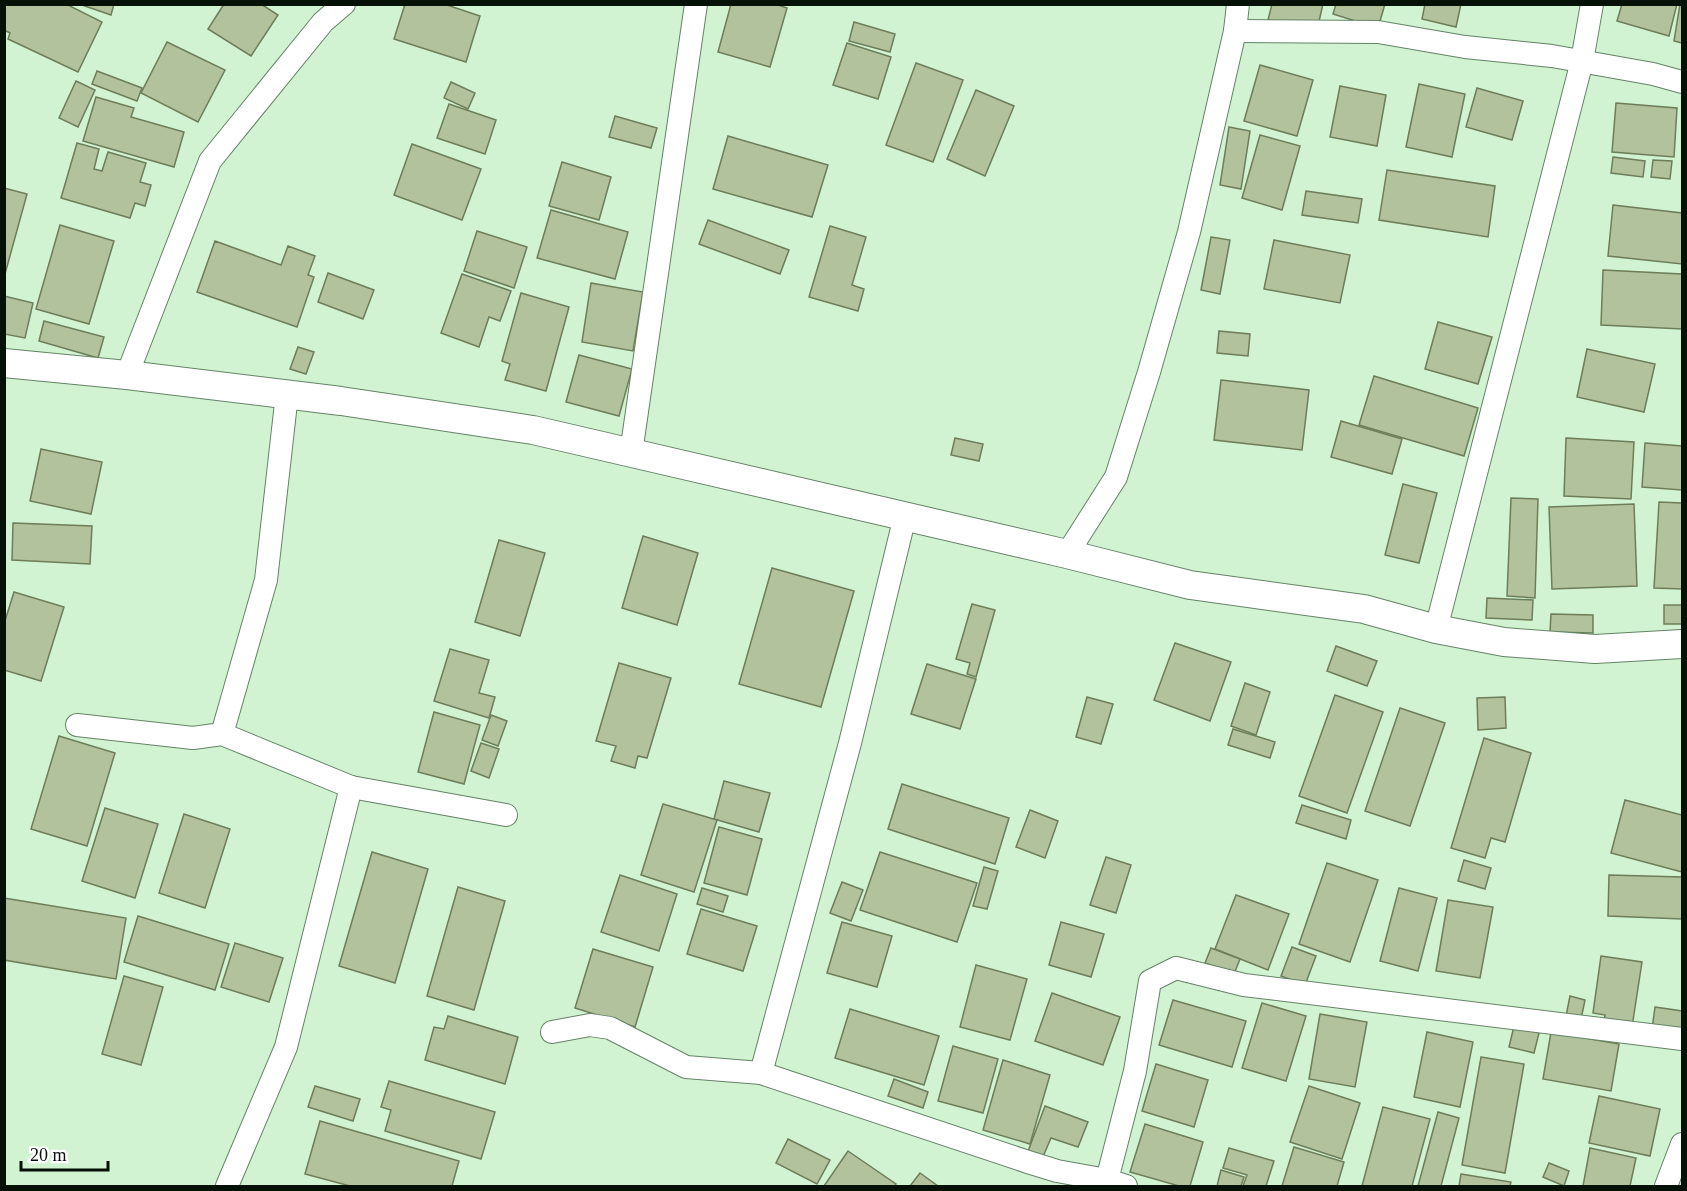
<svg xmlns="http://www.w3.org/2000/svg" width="1687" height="1191" viewBox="0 0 1687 1191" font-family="'Times New Roman',serif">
<rect width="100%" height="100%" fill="#d1f3d2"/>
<g fill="#b2c29c" stroke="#6e7d59" stroke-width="1.5">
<path d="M4,4H66L102,22L78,72L8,39L10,33L4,30Z"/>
<path d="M79,4H114L111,15Z"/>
<path d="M224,4H261L278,15L251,56L208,29Z"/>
<path d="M405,4H444L480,16L466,62L394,39Z"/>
<path d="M731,4H775L787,8L770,67L718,52Z"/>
<path d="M1272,4H1323L1317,30L1268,20Z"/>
<path d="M1336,4H1385L1378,28L1333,14Z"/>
<path d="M1425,4H1461L1456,27L1422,19Z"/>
<path d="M1622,4H1677L1669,36L1617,21Z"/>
<path d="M1680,4H1682V43L1674,41Z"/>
<path d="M854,22L895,34L890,52L849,41Z"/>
<path d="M167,42L225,70L198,122L141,93Z"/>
<path d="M847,43L891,57L878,99L833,85Z"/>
<path d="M916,63L963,80L933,162L886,145Z"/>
<path d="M1260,65L1313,80L1297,136L1244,121Z"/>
<path d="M97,71L142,88L137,101L92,84Z"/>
<path d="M76,81L95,90L78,127L59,118Z"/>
<path d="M451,82L475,93L468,109L444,98Z"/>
<path d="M1419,84L1465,94L1452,157L1406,147Z"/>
<path d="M1340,86L1386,95L1377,146L1330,137Z"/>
<path d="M1477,88L1523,101L1512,140L1466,127Z"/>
<path d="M976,90L1014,106L985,176L947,159Z"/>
<path d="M96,97L134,108L131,117L184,132L174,167L83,141Z"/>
<path d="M1616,103L1677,108L1674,157L1612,152Z"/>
<path d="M449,104L496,120L485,154L437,138Z"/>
<path d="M615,116L657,128L651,148L609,137Z"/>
<path d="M1229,127L1250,131L1241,189L1220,185Z"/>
<path d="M1260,135L1300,146L1282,210L1242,198Z"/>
<path d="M728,136L828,165L812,217L713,189Z"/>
<path d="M77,143L99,149L94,169L102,171L108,152L146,163L140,182L151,185L145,206L135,203L130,218L61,198Z"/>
<path d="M412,144L481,169L462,220L394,195Z"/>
<path d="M1613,157L1645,161L1643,177L1611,173Z"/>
<path d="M1653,160L1672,161L1670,179L1651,177Z"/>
<path d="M562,162L611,177L599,220L549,206Z"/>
<path d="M1387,170L1495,186L1488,237L1379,220Z"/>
<path d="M4,188L27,194L5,274H4Z"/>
<path d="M1306,191L1362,199L1358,223L1302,215Z"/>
<path d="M1613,205L1682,213V264L1608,256Z"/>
<path d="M551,210L628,232L615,279L537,258Z"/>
<path d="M708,220L789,250L780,274L699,244Z"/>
<path d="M60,225L114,241L89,324L36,309Z"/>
<path d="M830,226L866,237L852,285L864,289L858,311L809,297Z"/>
<path d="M477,231L527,247L514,288L464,271Z"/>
<path d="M1211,237L1230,240L1220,294L1201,290Z"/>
<path d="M1274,240L1350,255L1340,303L1264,289Z"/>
<path d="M215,241L281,265L288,246L315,256L308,275L314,277L297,327L197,292Z"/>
<path d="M1603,270L1682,274V329L1601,325Z"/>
<path d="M328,273L374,290L363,319L318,302Z"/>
<path d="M462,274L511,291L500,321L489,317L479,347L441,333Z"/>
<path d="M591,283L643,292L633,351L582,342Z"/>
<path d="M521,293L569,307L546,391L505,380L510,364L502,361Z"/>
<path d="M4,296L33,303L25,338L4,334Z"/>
<path d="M44,321L104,337L98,358L39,341Z"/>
<path d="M1438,322L1492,337L1478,384L1425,369Z"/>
<path d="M1219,331L1250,334L1248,356L1217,353Z"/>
<path d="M298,347L314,352L306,374L290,369Z"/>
<path d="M1587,349L1655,364L1644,412L1577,397Z"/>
<path d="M579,355L632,369L619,416L566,402Z"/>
<path d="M1374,376L1478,408L1464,456L1359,425Z"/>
<path d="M1221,380L1309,390L1302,450L1214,440Z"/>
<path d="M1341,421L1402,439L1392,474L1331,457Z"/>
<path d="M955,438L983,444L979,461L951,455Z"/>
<path d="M1566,438L1634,442L1631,499L1564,496Z"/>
<path d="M1645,443L1682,446V490L1642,487Z"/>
<path d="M41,449L102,462L91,514L30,501Z"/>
<path d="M1403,484L1437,493L1419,563L1385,555Z"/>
<path d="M1511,498L1538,499L1535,598L1507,596Z"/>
<path d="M1659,502L1682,503V589L1654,588Z"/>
<path d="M1634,504L1637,586L1552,589L1549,507Z"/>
<path d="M13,523L92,526L90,564L12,560Z"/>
<path d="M643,536L698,553L677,625L622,608Z"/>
<path d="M499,540L545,553L520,636L475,622Z"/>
<path d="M772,568L854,591L821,707L739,684Z"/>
<path d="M14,592L64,607L41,681L4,670V624Z"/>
<path d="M1487,598L1533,600L1532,620L1486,618Z"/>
<path d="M972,604L995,610L976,677L967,674L970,663L956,659Z"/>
<rect x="1664" y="605" width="18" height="19"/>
<path d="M1551,614L1593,615V633L1550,632Z"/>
<path d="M1175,643L1231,662L1210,721L1154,700Z"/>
<path d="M1336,646L1377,661L1367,686L1327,671Z"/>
<path d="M450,649L489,660L479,693L495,697L489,718L434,701Z"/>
<path d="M619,663L671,678L647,758L638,756L635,768L611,761L616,746L596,741Z"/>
<path d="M927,664L976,679L960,729L911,714Z"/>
<path d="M1245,683L1270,692L1256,735L1231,726Z"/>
<path d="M1335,695L1383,712L1347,813L1299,796Z"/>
<path d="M1087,697L1113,704L1101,744L1076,737Z"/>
<path d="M1505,697L1506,728L1478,730L1477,698Z"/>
<path d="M1400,708L1445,723L1410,826L1365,811Z"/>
<path d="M434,712L480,725L464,784L418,772Z"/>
<path d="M491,715L507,721L498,746L482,740Z"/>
<path d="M1233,729L1275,742L1270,758L1228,745Z"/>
<path d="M59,736L115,753L87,846L31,829Z"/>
<path d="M1484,738L1531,753L1505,842L1491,838L1485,858L1451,848Z"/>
<path d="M481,743L499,749L489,778L471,771Z"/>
<path d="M724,781L770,793L759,832L714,819Z"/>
<path d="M902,784L1009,818L995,864L888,829Z"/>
<path d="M1625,800L1682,815V872L1611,853Z"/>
<path d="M663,804L717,820L694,892L641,875Z"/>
<path d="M1302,805L1351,820L1346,839L1296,823Z"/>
<path d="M105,808L158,824L135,898L82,881Z"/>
<path d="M1030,810L1058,821L1045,858L1016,847Z"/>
<path d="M184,814L230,829L205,908L159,893Z"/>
<path d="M719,827L762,839L747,895L704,883Z"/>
<path d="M372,852L428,869L395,983L339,966Z"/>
<path d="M880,852L977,883L957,942L860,910Z"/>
<path d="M1106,857L1131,865L1116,913L1090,905Z"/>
<path d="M1464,860L1491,868L1485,889L1458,881Z"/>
<path d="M1327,863L1378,880L1350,962L1299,944Z"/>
<path d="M984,867L998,871L987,909L973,906Z"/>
<path d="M620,875L677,894L659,951L601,932Z"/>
<path d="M1609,875L1682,877V919L1608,916Z"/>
<path d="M842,882L863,890L851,921L830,913Z"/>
<path d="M458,887L505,901L474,1010L427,996Z"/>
<path d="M702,888L728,896L723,912L697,904Z"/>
<path d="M1399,888L1437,898L1418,971L1380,961Z"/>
<path d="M1236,895L1289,914L1268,970L1215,949Z"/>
<path d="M4,898L126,918L116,979L4,960Z"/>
<path d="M1448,900L1493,907L1480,978L1436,971Z"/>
<path d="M701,909L757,926L743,971L687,954Z"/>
<path d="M138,916L229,944L215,990L124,962Z"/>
<path d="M842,922L892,936L877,987L827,973Z"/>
<path d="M1061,922L1104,934L1091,977L1049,965Z"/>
<path d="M235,943L283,958L269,1002L221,987Z"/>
<path d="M1292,947L1316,956L1305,985L1281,976Z"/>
<path d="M1211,948L1240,959L1234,974L1205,963Z"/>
<path d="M593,949L653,967L635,1027L575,1008Z"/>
<path d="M1601,956L1642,962L1632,1027L1604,1023L1605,1015L1593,1013Z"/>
<path d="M976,965L1027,979L1010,1040L960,1027Z"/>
<path d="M124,976L163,987L141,1065L102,1054Z"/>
<path d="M1052,993L1120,1017L1103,1065L1035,1041Z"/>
<path d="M1570,996L1585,1000L1580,1024L1565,1021Z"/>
<path d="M1173,1000L1246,1021L1232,1067L1159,1045Z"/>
<path d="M1262,1003L1306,1016L1286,1081L1242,1068Z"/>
<path d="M1655,1007L1682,1011V1033L1652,1029Z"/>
<path d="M850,1009L939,1036L924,1085L835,1058Z"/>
<path d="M1320,1014L1367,1022L1355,1087L1309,1079Z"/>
<path d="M448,1016L518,1037L505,1084L425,1060L434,1027L444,1029Z"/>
<path d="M1514,1026L1539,1033L1534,1053L1509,1047Z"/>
<path d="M1427,1032L1473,1042L1460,1107L1414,1097Z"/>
<path d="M1551,1032L1619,1044L1611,1091L1543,1079Z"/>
<path d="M953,1046L998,1059L983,1113L938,1101Z"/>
<path d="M1481,1057L1524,1064L1505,1173L1462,1165Z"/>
<path d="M1003,1060L1050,1075L1030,1144L983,1130Z"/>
<path d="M1156,1064L1208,1080L1194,1127L1142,1111Z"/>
<path d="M894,1079L928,1092L923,1108L888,1096Z"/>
<path d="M389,1081L495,1112L481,1159L385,1131L391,1110L381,1107Z"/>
<path d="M315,1086L360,1099L353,1121L308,1107Z"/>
<path d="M1309,1086L1360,1103L1342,1159L1290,1142Z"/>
<path d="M1599,1096L1660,1109L1650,1156L1589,1143Z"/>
<path d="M1045,1106L1088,1122L1078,1147L1051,1138L1042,1159L1027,1154Z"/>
<path d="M1383,1107L1430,1119L1412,1186H1362Z"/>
<path d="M1438,1112L1459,1118L1441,1186H1418Z"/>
<path d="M320,1121L459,1161L452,1186H350L305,1174Z"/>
<path d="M1145,1124L1203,1142L1190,1186H1179L1130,1172Z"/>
<path d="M788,1139L830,1160L817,1184L776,1163Z"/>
<path d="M1294,1147L1344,1162L1337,1186H1282Z"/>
<path d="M1229,1148L1274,1161L1266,1186H1243L1247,1175L1223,1168Z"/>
<path d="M1590,1148L1636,1158L1630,1186H1583Z"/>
<path d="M848,1151L896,1184L895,1186H824Z"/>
<path d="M1549,1163L1569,1171L1564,1186L1543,1177Z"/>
<path d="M1221,1170L1244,1177L1241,1186H1217Z"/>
<path d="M920,1173L938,1186H910Z"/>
<path d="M1461,1174L1511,1182L1510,1186H1459Z"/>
</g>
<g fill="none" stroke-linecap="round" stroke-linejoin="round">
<g stroke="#648366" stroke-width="24">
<g id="minor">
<path d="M1235,31L1378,32L1465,47L1552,56L1653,74L1682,82"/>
<path d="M127,375L210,161L323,22L344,4"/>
<path d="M631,453L696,4"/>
<path d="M1067,554L1116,477L1149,372L1189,232L1235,31L1238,4"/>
<path d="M1436,629L1582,61L1592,4"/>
<path d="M77,725L193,738L222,734L351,787L506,815"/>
<path d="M222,734L266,580L287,394"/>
<path d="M552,1032L590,1025L610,1028L686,1067L761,1073L1028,1162L1057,1171L1107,1180"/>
<path d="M761,1073L850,743L905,516"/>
<path d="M227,1186L286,1047L351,787"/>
<path d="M1126,1186L1107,1180L1135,1071L1150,981L1176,968L1244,985L1682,1039"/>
<path d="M1666,1186L1682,1144"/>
</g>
</g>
<g stroke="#648366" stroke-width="30">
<path id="tertiary" d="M4,363L127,375L341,401L533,430L1067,554L1190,585L1364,609L1436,629L1504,642L1595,649L1682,644"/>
</g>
<use href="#minor" stroke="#fff" stroke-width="22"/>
<use href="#tertiary" stroke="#fff" stroke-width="28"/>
</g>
<rect width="1687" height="1191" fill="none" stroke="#051006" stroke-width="12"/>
<path d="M21 1161v9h87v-9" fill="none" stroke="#051006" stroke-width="3"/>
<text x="30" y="1161" font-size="18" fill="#051006" stroke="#ffffff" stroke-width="4.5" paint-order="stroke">20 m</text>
</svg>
